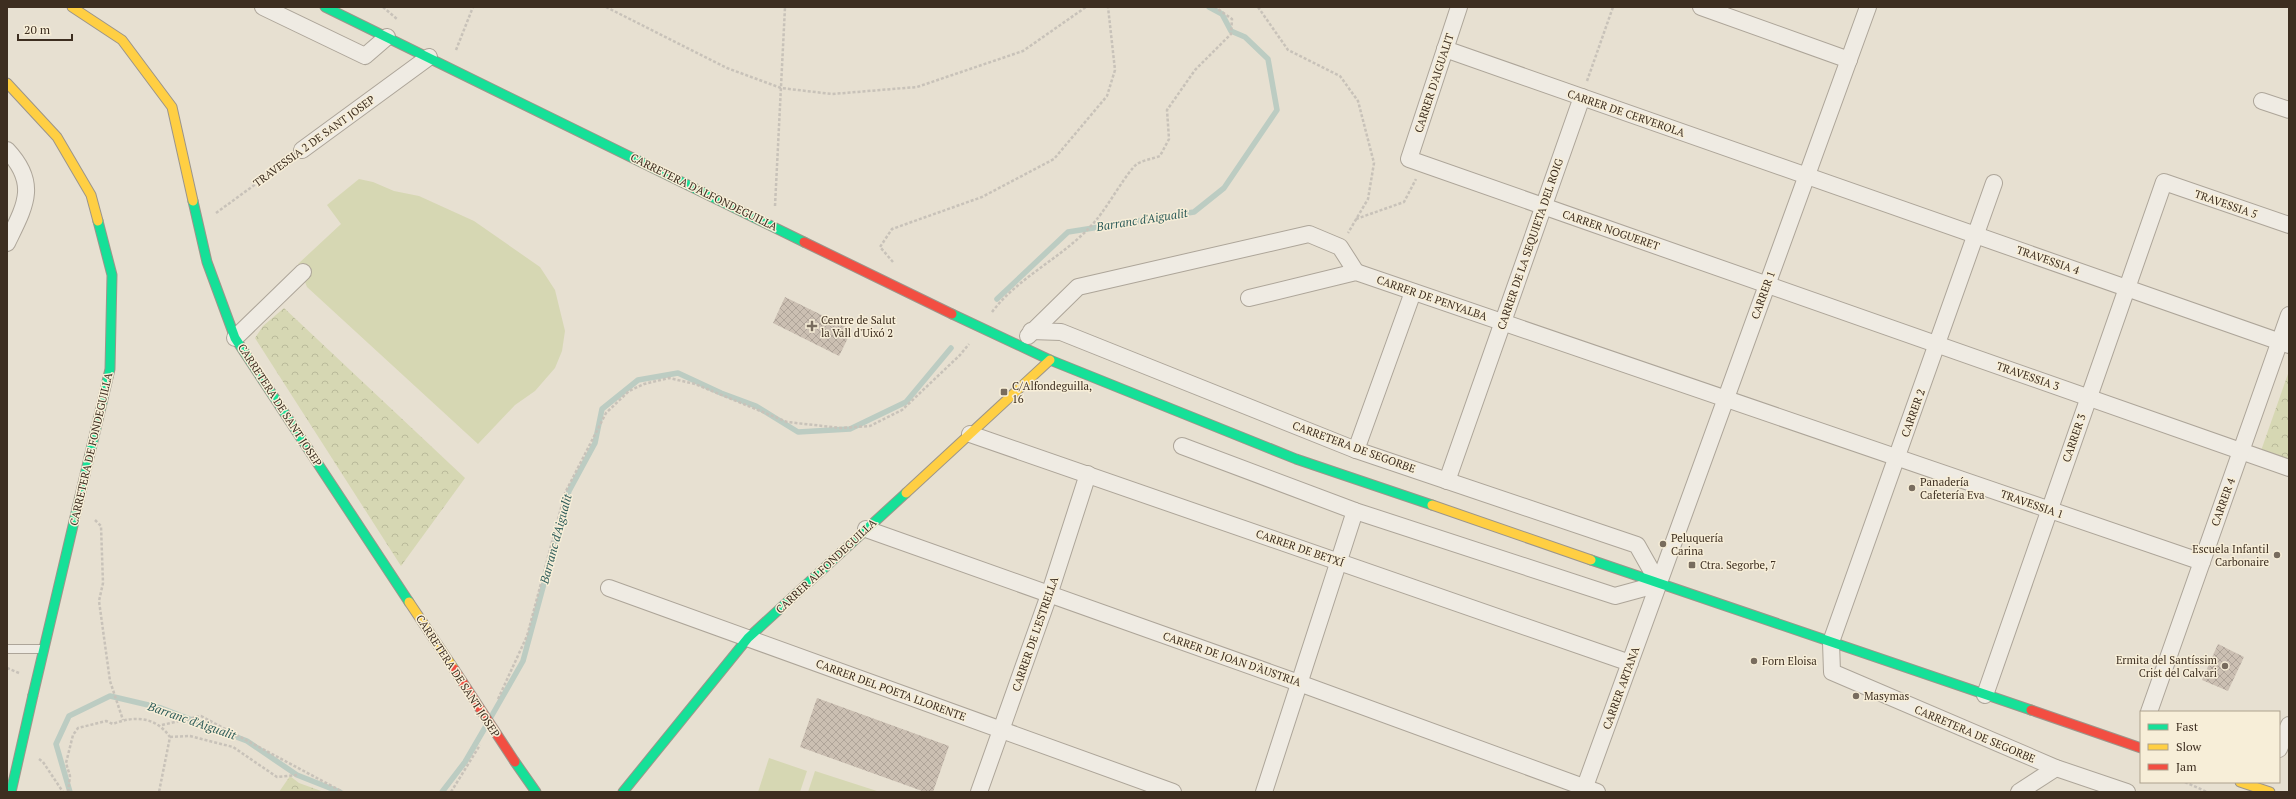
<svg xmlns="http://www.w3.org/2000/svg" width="2296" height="799" viewBox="0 0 2296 799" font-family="'PT Serif',serif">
<defs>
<pattern id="forest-crowns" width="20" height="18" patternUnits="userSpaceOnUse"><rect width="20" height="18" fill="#d6d7b3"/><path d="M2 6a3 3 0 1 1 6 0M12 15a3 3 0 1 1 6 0" fill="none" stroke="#b9b99a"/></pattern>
<pattern id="building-cross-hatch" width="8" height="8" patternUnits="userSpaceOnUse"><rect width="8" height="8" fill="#cbbfb2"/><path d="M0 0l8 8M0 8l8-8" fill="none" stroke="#afa499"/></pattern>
</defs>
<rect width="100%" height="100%" fill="#e7e0d1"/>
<g fill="#d6d7b3">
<path d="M359,179L373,182L394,191L419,196L474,221L540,267L555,290L565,331L562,351L555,368L535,391L515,405L478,444L307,287L298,264L341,224L327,205Z"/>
<path d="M769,758L807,771L800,792H758Z"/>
<path d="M815,771L880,792H808Z"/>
</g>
<g fill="url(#forest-crowns)">
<path d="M284,308L465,478L401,566L255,338L263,326Z"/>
<path d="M2289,371V477L2256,465Z"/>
<path d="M290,776L299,783L324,792H279Z"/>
</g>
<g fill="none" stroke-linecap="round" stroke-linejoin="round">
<g stroke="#bcccc2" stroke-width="5.5">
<path d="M997,299L1068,232L1194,212L1224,188L1277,110L1268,59L1245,37L1231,31L1222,14L1209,7"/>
<path d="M491,717L523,661L569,491L595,443L602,409L638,380L678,373L721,393L756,406L798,432L850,429L906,402L951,348"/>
<path d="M70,792L56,744L69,716L110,696L161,708L247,741L297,775L340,792"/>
<path d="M442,792L465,762L486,726"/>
</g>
</g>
<g fill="url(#building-cross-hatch)">
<path d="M785,297L852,330L839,356L773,323Z"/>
<path d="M2218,644L2244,657L2228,691L2202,680Z"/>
<path d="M817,698L949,746L933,792H925L800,747Z"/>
</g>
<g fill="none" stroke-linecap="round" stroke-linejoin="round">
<g stroke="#ada599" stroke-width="10">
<path id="lane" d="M7,649H42"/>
</g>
<g stroke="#ada599" stroke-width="18">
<g id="street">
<path d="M263,7L365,56L387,37"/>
<path d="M1459,7L1409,159L2289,468"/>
<path d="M1701,7L1849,60"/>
<path d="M1445,49L2289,345"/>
<path d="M2262,101L2289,110"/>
<path d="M7,150C39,184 25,206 7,243"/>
<path d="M302,150L429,57"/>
<path d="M1994,183L1831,642L1832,672L2056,768L2127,792"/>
<path d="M1249,298L1356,272L2202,562"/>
<path d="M1031,331L1061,332L1356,450L1637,545L1659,584"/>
<path d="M1028,336L1078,287L1309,234L1340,247L1356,272"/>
<path d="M235,338L303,272"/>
<path d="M970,434L1630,663"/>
<path d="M1182,446L1355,511L1615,596L1659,584"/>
<path d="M1356,450L1413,292"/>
<path d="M1447,481L1582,97"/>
<path d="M866,529L1299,683L1597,792"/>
<path d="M609,588L1173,792"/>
<path d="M1985,695L2164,182L2289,225"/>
<path d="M2149,712L2289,315"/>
<path d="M2279,749L2289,725"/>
<path d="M979,792L1049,595L1088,474"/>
<path d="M1264,792L1355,511"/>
<path d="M1583,792L1868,7"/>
<path d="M2019,792L2056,768"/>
</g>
</g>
<g stroke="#9c958a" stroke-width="11">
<g id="fast">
<path d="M325,7L804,242"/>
<path d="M193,201L207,262L235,338L409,602"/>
<path d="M952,314L1050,360L1296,459L1432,505"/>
<path d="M1591,560L2031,710"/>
<path d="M33,695L110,369L112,275L98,221"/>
<path d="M515,762L536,792"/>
<path d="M623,792L748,638L906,493"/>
</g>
</g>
<g stroke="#9c958a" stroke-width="11">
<g id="slow">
<path d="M72,7L122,40L172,107L193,201"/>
<path d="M7,83L57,137L91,195L98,221"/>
<path d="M906,493L1050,360"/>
<path d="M1432,505L1591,560"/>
<path d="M409,602L454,669"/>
<path d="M2240,782L2270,792"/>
</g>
</g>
<g stroke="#9c958a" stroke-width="11">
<g id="jam">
<path d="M804,242L952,314"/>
<path d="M2031,710L2141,748"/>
</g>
</g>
<g stroke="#c8c2b9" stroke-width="2.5" stroke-dasharray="3 2" stroke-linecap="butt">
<path d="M383,7L397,19"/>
<path d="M606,7L727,68L781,88L832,94L917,87L1023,51L1086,7"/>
<path d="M1258,7L1288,50L1340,76L1358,101L1374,163L1368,199L1348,233"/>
<path d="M456,50L473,7"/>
<path d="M1587,81L1613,7"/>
<path d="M775,206L785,7"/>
<path d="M216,213L290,159"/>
<path d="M1356,219L1404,202L1416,179"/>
<path d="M893,262L880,247L892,229L982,197L1054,159L1107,96L1115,70L1108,7"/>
<path d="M992,312C1021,274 1067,256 1097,219C1106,209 1129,169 1137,164C1143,160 1152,159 1160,156L1169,139L1167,110L1195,70L1231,34L1232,19L1215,7"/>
<path d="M95,520L101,526L103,583L99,601L110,681L123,720"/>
<path d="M7,668L19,673"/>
<path d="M498,699L527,636L565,493L606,413L629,391L644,384L669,378L695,384L787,422L841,428L870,426L902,410L960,355L969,344"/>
<path d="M162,725L201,716L343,792"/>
<path d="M170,737L190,736L233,747L277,777L297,775"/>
<path d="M39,759L43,762L63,792"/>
<path d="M2185,782L2207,792"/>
<path d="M68,792L70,776L66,763L73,735L78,728L106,721L113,724C135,715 156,717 170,737L159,792"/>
<path d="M451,792L480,745"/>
</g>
<use href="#lane" stroke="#efebe3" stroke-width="8"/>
<use href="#street" stroke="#efebe3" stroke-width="16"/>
<use href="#fast" stroke="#16e098" stroke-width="9"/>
<use href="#slow" stroke="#ffcf43" stroke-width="9"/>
<use href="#jam" stroke="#f24e42" stroke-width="9"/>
<g stroke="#9c958a" stroke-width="11" stroke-linecap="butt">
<path id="fast-bridge" d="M11,792L33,695"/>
</g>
<g stroke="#9c958a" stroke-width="11" stroke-linecap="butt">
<path id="jam-bridge" d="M454,669L515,762"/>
</g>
<use href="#fast-bridge" stroke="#16e098" stroke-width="9"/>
<use href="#jam-bridge" stroke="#f24e42" stroke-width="9"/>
</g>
<g fill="#786c5e" stroke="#f7eed8" stroke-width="1.5">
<path d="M810 320h4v4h4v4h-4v4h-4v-4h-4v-4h4z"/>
<rect x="1000" y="388" width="8" height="8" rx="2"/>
<circle cx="1912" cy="488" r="4"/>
<circle cx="1663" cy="544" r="4"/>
<circle cx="2277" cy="555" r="4"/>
<rect x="1688" y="561" width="8" height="8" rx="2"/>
<circle cx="1754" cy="661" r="4"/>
<circle cx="2225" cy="666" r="4"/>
<circle cx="1856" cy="696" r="4"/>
</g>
<g text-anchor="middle" stroke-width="3" stroke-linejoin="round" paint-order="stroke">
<g font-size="11" fill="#3d2e20" stroke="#f7eed8">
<text transform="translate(1434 83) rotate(-72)" y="4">CARRER D'AIGUALIT</text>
<text transform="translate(1626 113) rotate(19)" y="4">CARRER DE CERVEROLA</text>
<text transform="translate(314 141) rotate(-36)" y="4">TRAVESSIA 2 DE SANT JOSEP</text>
<text transform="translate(704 192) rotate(26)" y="4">CARRETERA D'ALFONDEGUILLA</text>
<text transform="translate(2226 204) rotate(19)" y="4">TRAVESSIA 5</text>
<text transform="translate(1611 230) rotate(19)" y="4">CARRER NOGUERET</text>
<text transform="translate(1530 244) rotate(-71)" y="4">CARRER DE LA SEQUIETA DEL ROIG</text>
<text transform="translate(2048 260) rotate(19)" y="4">TRAVESSIA 4</text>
<text transform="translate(1763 295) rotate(-70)" y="4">CARRER 1</text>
<text transform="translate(1432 298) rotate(19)" y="4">CARRER DE PENYALBA</text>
<text transform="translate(2028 376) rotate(19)" y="4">TRAVESSIA 3</text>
<text transform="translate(280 405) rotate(57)" y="4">CARRETERA DE SANT JOSEP</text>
<text transform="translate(1913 413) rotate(-70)" y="4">CARRER 2</text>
<text transform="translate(2074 438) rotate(-71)" y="4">CARRER 3</text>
<text transform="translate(1354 447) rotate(20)" y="4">CARRETERA DE SEGORBE</text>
<text transform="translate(91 449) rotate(-77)" y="4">CARRETERA DE FONDEGUILLA</text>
<text transform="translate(2223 502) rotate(-70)" y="4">CARRER 4</text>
<text transform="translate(2032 504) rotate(19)" y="4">TRAVESSIA 1</text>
<text transform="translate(1300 548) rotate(19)" y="4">CARRER DE BETXÍ</text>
<text transform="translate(826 566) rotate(-43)" y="4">CARRER ALFONDEGUILLA</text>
<text transform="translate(1035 634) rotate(-71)" y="4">CARRER DE L'ESTRELLA</text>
<text transform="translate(1232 659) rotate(19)" y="4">CARRER DE JOAN D'ÀUSTRIA</text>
<text transform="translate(458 676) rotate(57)" y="4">CARRETERA DE SANT JOSEP</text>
<text transform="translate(1621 688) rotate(-70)" y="4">CARRER ARTANA</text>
<text transform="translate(891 690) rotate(20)" y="4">CARRER DEL POETA LLORENTE</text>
<text transform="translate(1975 734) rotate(23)" y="4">CARRETERA DE SEGORBE</text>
</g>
<g font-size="11" fill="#3d2e20" stroke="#f7eed8" text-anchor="start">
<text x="821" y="324">Centre de Salut<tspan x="821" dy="13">la Vall d'Uixó 2</tspan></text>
<text x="1012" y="390">C/Alfondeguilla,<tspan x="1012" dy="13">16</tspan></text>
<text x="1920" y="486">Panadería<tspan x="1920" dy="13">Cafetería Eva</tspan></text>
<text x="1671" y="542">Peluquería<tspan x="1671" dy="13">Carina</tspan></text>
<text x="2269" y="553" text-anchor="end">Escuela Infantil<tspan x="2269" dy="13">Carbonaire</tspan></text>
<text x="1700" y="569">Ctra. Segorbe, 7</text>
<text x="2217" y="664" text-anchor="end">Ermita del Santíssim<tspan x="2217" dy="13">Crist del Calvari</tspan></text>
<text x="1762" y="665">Forn Eloisa</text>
<text x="1864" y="700">Masymas</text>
</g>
<g font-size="12" font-style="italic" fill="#2f5d5a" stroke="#f7eed8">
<text transform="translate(1142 220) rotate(-9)" y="4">Barranc d'Aigualit</text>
<text transform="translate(556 539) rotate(-75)" y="4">Barranc d'Aigualit</text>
<text transform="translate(192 721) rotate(19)" y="4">Barranc d'Aigualit</text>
</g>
</g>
<rect width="2296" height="799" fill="none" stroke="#3d2e20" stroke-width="16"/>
<rect x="2140" y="711" width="140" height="72" fill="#f7eed8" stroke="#ada18e"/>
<rect x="2148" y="724" width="20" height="6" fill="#16e098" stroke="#ada18e"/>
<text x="2176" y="731" font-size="12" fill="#3d2e20">Fast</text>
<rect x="2148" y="744" width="20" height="6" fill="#ffcf43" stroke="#ada18e"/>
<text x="2176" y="751" font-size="12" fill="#3d2e20">Slow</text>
<rect x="2148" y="764" width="20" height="6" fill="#f24e42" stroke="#ada18e"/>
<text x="2176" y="771" font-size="12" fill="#3d2e20">Jam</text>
<path d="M18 34v6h54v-6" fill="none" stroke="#3d2e20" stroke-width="2"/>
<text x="24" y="34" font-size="12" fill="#3d2e20" stroke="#f7eed8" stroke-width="3" paint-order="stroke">20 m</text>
</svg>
